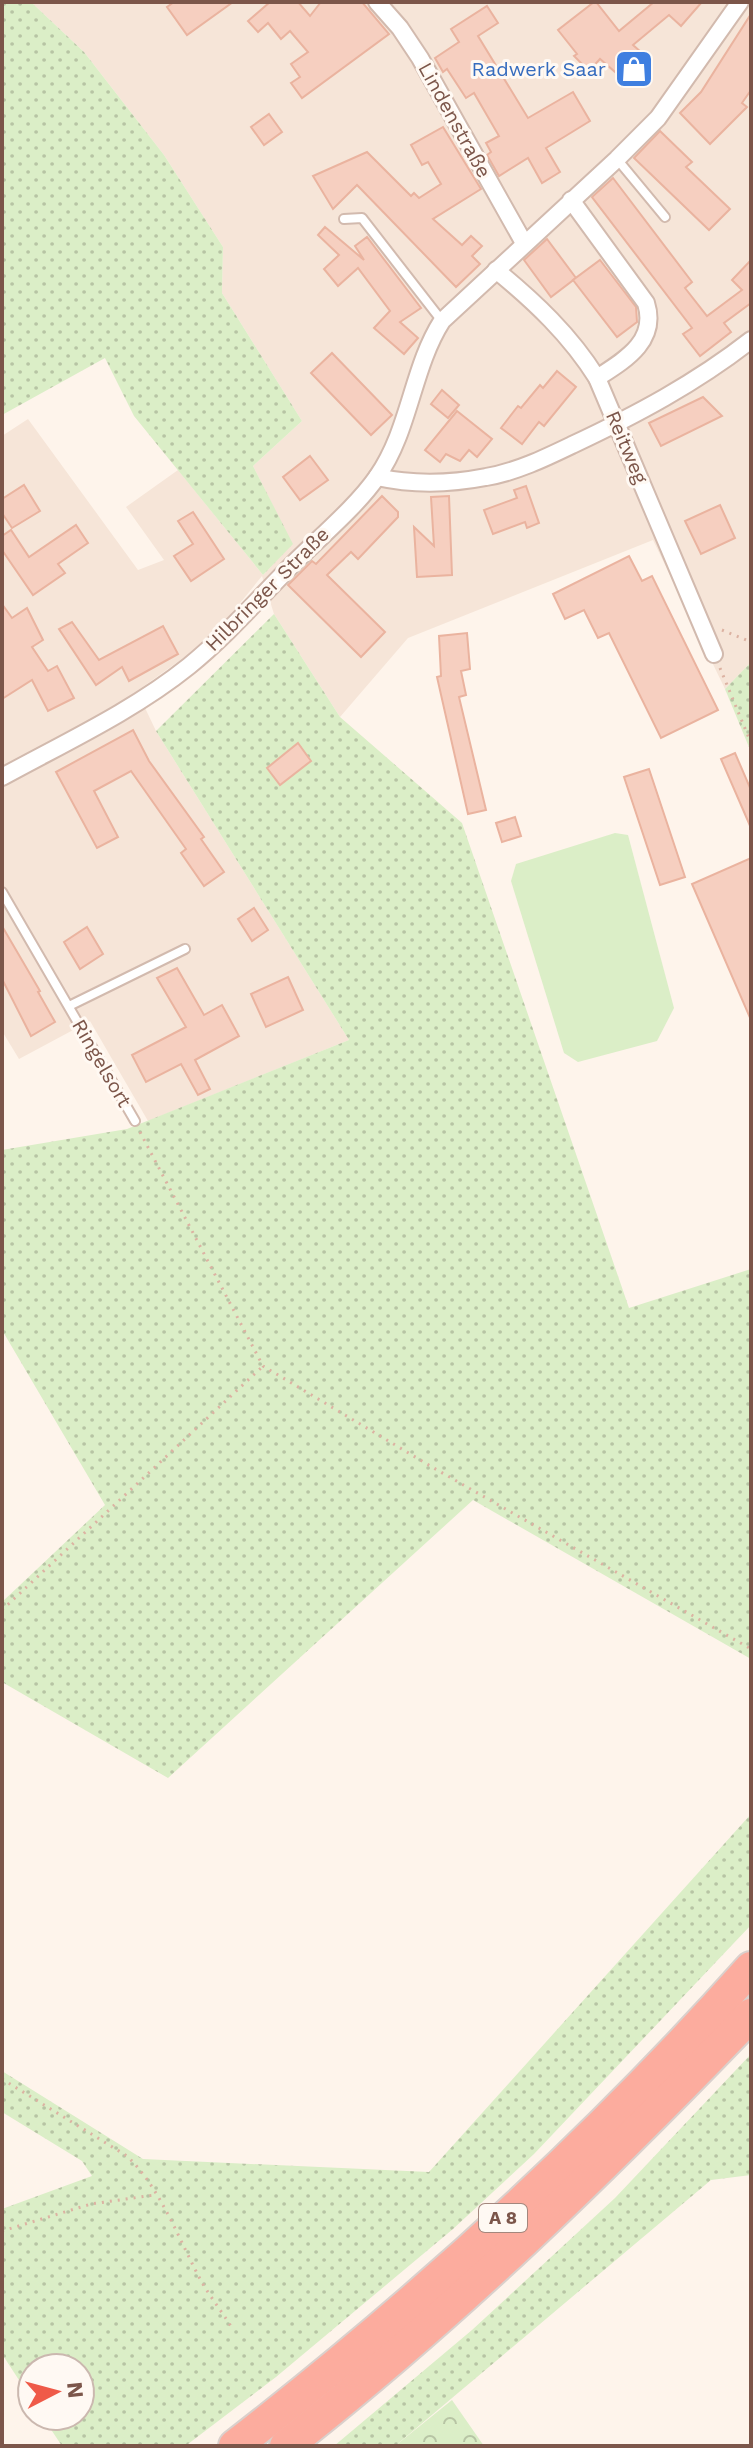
<svg xmlns="http://www.w3.org/2000/svg" width="753" height="2448" viewBox="0 0 753 2448" font-family="'Work Sans',sans-serif">
<defs>
<pattern id="grass-dots" width="8" height="8" patternUnits="userSpaceOnUse" patternTransform="scale(2)"><rect width="8" height="8" fill="#dbeec7"/><path d="M2 2h.1M6 6h.1" fill="none" stroke="#b7c4a4" stroke-width="1.8" stroke-linecap="round"/></pattern>
<pattern id="forest-crowns" width="20" height="18" patternUnits="userSpaceOnUse" patternTransform="scale(2)"><rect width="20" height="18" fill="#dbeec7"/><path d="M2 6a3 3 0 1 1 6 0M12 15a3 3 0 1 1 6 0" fill="none" stroke="#b7c4a4"/></pattern>
</defs>
<rect width="100%" height="100%" fill="#fef4eb"/>
<path fill="#f6e5d8" d="M31,2H751V662L725,689L653,540L408,638L340,717L274,614L262,576L232,613L193,651L137,691L156,731L349,1040L148,1121L90,1021L19,1059L2,1031V436L28,419L138,570L164,560L126,507L178,470L263,575L292,544L253,466L302,421L222,293L223,247L164,155L84,52Z"/>
<g fill="url(#grass-dots)">
<path d="M2,2H31L84,52L164,155L223,247L222,293L302,421L253,466L293,544L263,575L134,416L105,358L2,415Z"/>
<path d="M274,614L340,717L462,823L629,1308L751,1269V1659L473,1500L168,1778L2,1682V1602L105,1505L2,1330V1150L127,1129L349,1040L156,731Z"/>
<path d="M751,662V752L725,689Z"/>
<path d="M751,1814V1925L534,2154L453,2229L276,2377L188,2444L62,2446L42,2416H80V2368H32V2400L2,2354V2209L92,2176L82,2161L2,2112V2071L143,2159L429,2172Z"/>
<path d="M751,2054V2175L711,2180L395,2446H334L472,2330L615,2198Z"/>
</g>
<path fill="url(#forest-crowns)" d="M452,2400L484,2446H395Z"/>
<path fill="#dbeec7" d="M615,833L628,835L674,1008L657,1041L578,1062L564,1053L511,881L516,864Z"/>
<g fill="#f6cfc0" stroke="#eab39f" stroke-width="2">
<path d="M174,2H233L187,35L167,7Z"/>
<path d="M270,2H298L310,16L321,2H362L389,34L302,98L291,83L300,77L291,64L308,52L290,31L281,39L268,23L258,32L248,21Z"/>
<path d="M594,2H596L619,31L654,2H702L681,26L669,15L633,45L650,60L629,84L600,59L589,71L574,56L577,54L558,30Z"/>
<path d="M487,6L498,23L478,36L528,118L573,92L590,121L546,148L560,172L542,183L528,158L499,176L487,155L491,152L486,143L499,136L474,93L466,98L447,69L443,72L435,58L459,42L451,29Z"/>
<path d="M751,14V90L742,103L747,107L710,144L680,113L701,92Z"/>
<path d="M269,114L282,132L264,145L251,127Z"/>
<path d="M443,127L481,189L433,219L462,245L471,236L482,246L472,256L480,264L456,287L357,185L333,209L313,176L367,152L411,196L414,193L419,198L441,184L428,162L422,165L411,145Z"/>
<path d="M660,131L692,162L686,167L730,209L709,230L634,158Z"/>
<path d="M613,178L692,282L685,288L707,316L742,290L732,280L751,260V303L724,323L731,332L700,356L683,334L692,328L592,197Z"/>
<path d="M325,227L364,260L355,246L367,237L421,308L400,322L418,338L404,354L374,328L390,311L358,268L338,286L324,269L339,255L318,235Z"/>
<path d="M547,239L576,278L551,297L524,260Z"/>
<path d="M600,260L636,307L637,322L617,337L573,280Z"/>
<path d="M332,353L392,415L371,435L311,373Z"/>
<path d="M557,371L576,387L544,426L539,422L522,444L501,428L518,406L521,408L540,385L543,388Z"/>
<path d="M442,390L459,405L448,418L431,404Z"/>
<path d="M703,397L722,416L661,446L649,423Z"/>
<path d="M457,411L492,439L477,457L469,450L460,461L446,454L440,462L425,450Z"/>
<path d="M310,456L328,480L300,500L283,477Z"/>
<path d="M24,485L40,511L12,528L2,513V499Z"/>
<path d="M526,486L539,523L527,528L525,522L493,534L484,510L517,498L514,490Z"/>
<path d="M382,496L398,512V517L358,559L351,552L327,575L385,632L361,657L288,585L312,561L316,564Z"/>
<path d="M449,496L452,575L417,577L414,527L434,546L431,497Z"/>
<path d="M720,505L735,538L701,554L685,521Z"/>
<path d="M193,512L224,559L191,581L174,556L193,544L178,521Z"/>
<path d="M76,525L88,543L58,564L65,573L33,595L2,550V536L11,530L29,557Z"/>
<path d="M629,556L642,581L652,576L718,710L661,738L609,633L598,638L584,610L565,619L553,594Z"/>
<path d="M2,604L12,618L27,608L43,640L32,647L48,671L57,666L74,698L48,711L32,680L2,699Z"/>
<path d="M72,622L99,660L163,626L178,654L129,681L122,667L96,685L59,629Z"/>
<path d="M467,633L470,669L461,671L466,695L459,697L486,810L468,814L437,677L441,676L439,636Z"/>
<path d="M133,730L149,761L204,837L201,839L224,872L204,886L181,853L186,849L131,771L94,791L118,837L97,848L56,772Z"/>
<path d="M298,743L311,761L280,785L267,768Z"/>
<path d="M735,753L751,790V828L721,759Z"/>
<path d="M649,769L685,877L660,885L624,777Z"/>
<path d="M515,817L521,836L502,842L496,823Z"/>
<path d="M751,858V1020L692,884Z"/>
<path d="M254,908L268,930L252,941L238,919Z"/>
<path d="M2,926L40,991L38,992L55,1022L31,1036L2,979Z"/>
<path d="M87,927L103,954L80,969L64,942Z"/>
<path d="M177,968L204,1015L222,1005L239,1036L195,1060L210,1089L198,1095L181,1064L146,1082L132,1055L186,1027L157,978Z"/>
<path d="M288,977L303,1010L266,1027L251,994Z"/>
</g>
<g fill="none" stroke-linecap="round" stroke-linejoin="round">
<g stroke="#d2baae" stroke-width="12">
<g id="lane">
<path d="M617,159L665,217"/>
<path d="M344,219L362,218L442,321"/>
<path d="M2,892L135,1121"/>
<path d="M69,1006L185,949"/>
</g>
</g>
<g stroke="#d2baae" stroke-width="20">
<g id="street">
<path d="M377,2L400,28L420,58L524,243"/>
<path d="M571,200L646,303C658,341 625,360 597,378"/>
<path d="M496,270C535,302 570,335 597,378L714,654"/>
<path d="M377,477C413,485 450,484 486,477C516,472 545,458 572,445C636,415 696,383 751,340"/>
<path d="M2,777C66,742 133,711 189,666C227,635 259,598 293,564C319,538 357,506 377,477C410,430 412,368 442,321L617,159L658,118L740,2"/>
</g>
</g>
<g stroke="#dad0cc" stroke-width="36">
<g id="highway">
<path d="M235,2446C420,2302 595,2143 751,1968"/>
<path d="M286,2446C453,2315 604,2168 751,2015"/>
</g>
</g>
<g stroke="#dcb2a2" stroke-width="3" stroke-dasharray="2 6" stroke-linecap="butt">
<path d="M722,630L751,642"/>
<path d="M720,668L751,743"/>
<path d="M140,1132L263,1366L432,1467L751,1649"/>
<path d="M2,1610L262,1367"/>
<path d="M2,2079L127,2156C160,2188 177,2235 198,2275C207,2293 221,2310 232,2328"/>
<path d="M2,2231L91,2204L154,2195"/>
</g>
<use href="#lane" stroke="#fff" stroke-width="8"/>
<use href="#street" stroke="#fff" stroke-width="16"/>
<use href="#highway" stroke="#fcac9e" stroke-width="32"/>
</g>
<defs>
<g id="shop-square" transform="scale(2)"><rect x="-9" y="-9" width="18" height="18" rx="4" fill="#3f7fe0" stroke="#fff9f3"/><path d="M-5-2.5h2.3a2.7 3.5 0 0 1 5.4 0H5L5.5 6h-11ZM-1.5-2.5h3a1.5 2.3 0 0 0-3 0Z" fill="#fff"/></g>
</defs>
<g fill-rule="evenodd">
<use href="#shop-square" x="634" y="69"/>
</g>
<g text-anchor="middle" stroke-width="6" stroke-linejoin="round" paint-order="stroke">
<rect fill="#fff9f3" stroke="#a3877d" stroke-width="2" x="479" y="2204" width="48" height="28" rx="6"/>
<g font-size="18" font-weight="bold" fill="#7c564a">
<text x="503" y="2224">A 8</text>
</g>
<g font-size="20" fill="#366cbe" stroke="#fff9f3" text-anchor="end">
<text x="606" y="76">Radwerk Saar</text>
</g>
<g font-size="20" fill="#7c564a" stroke="#fff9f3">
<text transform="translate(455 120) rotate(61)" y="7">Lindenstraße</text>
<text transform="translate(627 447) rotate(67)" y="7">Reitweg</text>
<text transform="translate(267 589) rotate(-45)" y="7">Hilbringer Straße</text>
<text transform="translate(102 1063) rotate(60)" y="7">Ringelsort</text>
</g>
</g>
<rect width="753" height="2448" fill="none" stroke="#7c564a" stroke-width="8"/>
<g transform="translate(56 2392) rotate(84)"><circle r="38" fill="#fff9f3" stroke="#cbb8af" stroke-width="2"/>
<path d="M0-6L14 30L0 20L-14 30Z" fill="#ef5a48"/>
<text y="-12" font-size="22" font-weight="bold" text-anchor="middle" fill="#7c564a">N</text>
</g>
</svg>
